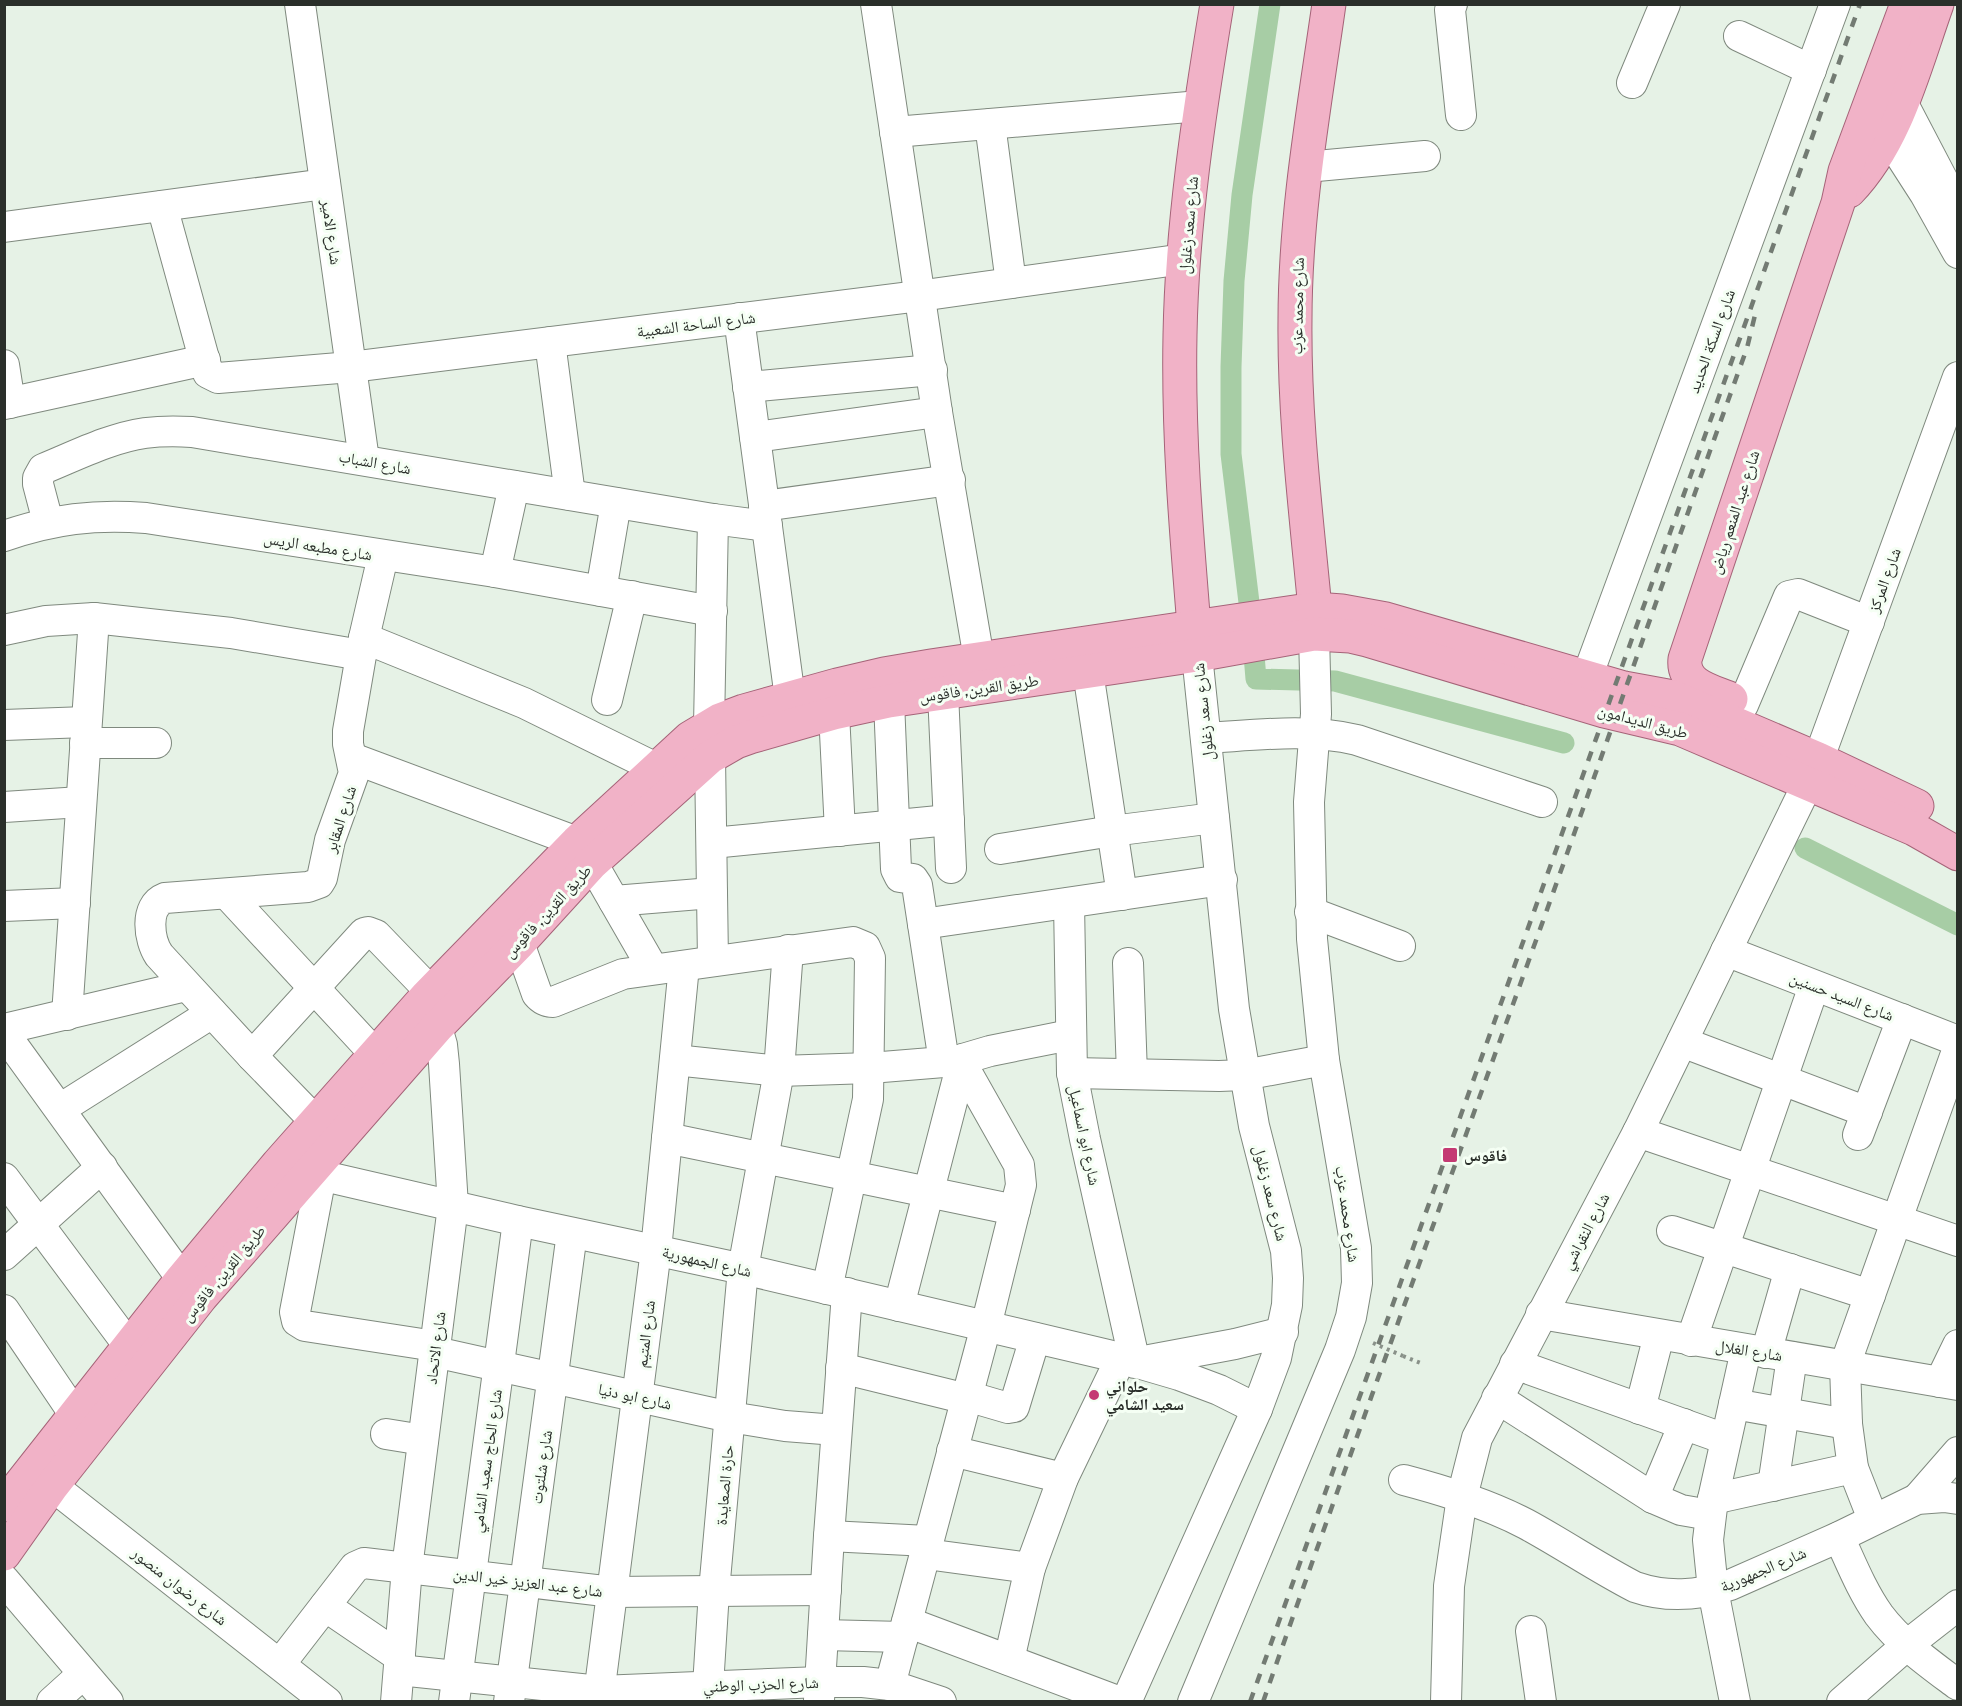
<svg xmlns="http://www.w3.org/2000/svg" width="1962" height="1706" viewBox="0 0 1962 1706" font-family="'Public Sans','Noto Naskh Arabic',sans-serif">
<rect width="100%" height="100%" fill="#e6f2e6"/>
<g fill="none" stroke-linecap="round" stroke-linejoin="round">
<g stroke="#a7cda5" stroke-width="21">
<path d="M1270,4L1242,195L1234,281L1231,367V454L1251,619L1256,679L1335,681L1564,743"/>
<path d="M1805,848L1958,925"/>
</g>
<g stroke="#7f897e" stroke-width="32">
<g id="minor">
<path d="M300,4L364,460"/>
<path d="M876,4L937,412L979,659"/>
<path d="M1452,4L1450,10L1461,115"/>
<path d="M1739,36L1811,70"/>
<path d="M1632,83L1665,4"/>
<path d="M1888,92L1902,102L1958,209"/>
<path d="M1871,123L1887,135L1925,194L1958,253"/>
<path d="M990,124L1011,283"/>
<path d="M895,132L1200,106"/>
<path d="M1306,167L1425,156"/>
<path d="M162,206L208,373L218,378L351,367L919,296L1184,259"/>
<path d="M4,227L325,184"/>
<path d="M739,318L790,698"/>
<path d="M550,342L570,495"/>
<path d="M4,365L10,403"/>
<path d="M748,387L932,370"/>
<path d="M4,404L205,360"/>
<path d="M755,437L937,412"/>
<path d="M764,506L950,480"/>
<path d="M48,522L38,484V478L43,469C75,456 110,438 145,433C161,431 176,431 192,432L713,519L767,526"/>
<path d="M4,536C54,519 94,514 146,518L495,572L712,611"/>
<path d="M495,572L514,486"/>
<path d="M601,591L616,503"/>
<path d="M4,630L46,621L94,618L231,633L361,655"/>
<path d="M364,638L524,703L658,769"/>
<path d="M1088,672L1122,895"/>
<path d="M1587,677L1835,4"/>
<path d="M943,693L951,868"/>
<path d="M607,700L632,596"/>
<path d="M889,701L896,869L900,877L913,879L917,885L944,1062"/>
<path d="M1743,705L1789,596L1798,594L1869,622"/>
<path d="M834,713L840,831"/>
<path d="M4,725L86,722"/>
<path d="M709,726L713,519"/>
<path d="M1206,738C1257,735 1308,728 1357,740L1542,802"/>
<path d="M85,743H156"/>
<path d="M710,757L713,961"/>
<path d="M352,758L577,842"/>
<path d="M4,807L81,802"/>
<path d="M712,843L949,820"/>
<path d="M1000,849L1112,831L1214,818"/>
<path d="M592,863L653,969"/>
<path d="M227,894L375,1054"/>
<path d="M614,901L712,893"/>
<path d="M1069,903L1072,1073L1085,1139L1135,1363"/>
<path d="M4,906L75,903"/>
<path d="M1310,912L1400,946"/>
<path d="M923,924L1222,880"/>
<path d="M519,943L537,994C542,1000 546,1002 553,1002L623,974L853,942L865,947L870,958L868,1099L827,1289"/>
<path d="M1726,951L1958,1041"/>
<path d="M1128,963L1132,1074"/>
<path d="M67,1015L94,618"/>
<path d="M4,1029L186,986"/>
<path d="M4,1033L182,1279"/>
<path d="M1682,1042L1867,1112"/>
<path d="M252,1056L364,933L368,932L376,935L431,992"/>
<path d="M675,1060L779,1071L870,1068L956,1061L990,1051L1070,1035"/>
<path d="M1072,1073L1219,1076L1244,1075L1324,1060"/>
<path d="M60,1109L212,1013"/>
<path d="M315,1121L252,1056L159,955C149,940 144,906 165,898L308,887L319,883L322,878L330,840L354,773L348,744V731L364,638L383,556"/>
<path d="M1638,1132L1958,1241"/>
<path d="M1858,1135L1902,1019"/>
<path d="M667,1138L1015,1210"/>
<path d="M289,1168L518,1221L743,1269L1121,1358L1179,1375L1219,1390L1257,1409"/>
<path d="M321,1176L295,1312L297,1321L305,1326L435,1346"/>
<path d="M4,1178L129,1346"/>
<path d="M1672,1231L1870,1295"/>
<path d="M4,1255L102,1167"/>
<path d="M899,1306L963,1059"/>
<path d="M4,1310L75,1415"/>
<path d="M1541,1314L1958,1385"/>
<path d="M1691,1341L1814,986"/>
<path d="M435,1352L730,1417L785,1426L836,1430"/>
<path d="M1766,1353L1790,1269"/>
<path d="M1144,1361L1235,1344L1283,1332"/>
<path d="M1515,1364L1725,1439"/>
<path d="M841,1368L967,1399"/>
<path d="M1940,1382L1958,1345"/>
<path d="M967,1396L1008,1408L1014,1407L1035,1338"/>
<path d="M1497,1398L1653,1498L1681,1510L1710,1515"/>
<path d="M1734,1404L1847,1424"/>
<path d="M1640,1409L1659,1335"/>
<path d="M386,1434L423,1440"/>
<path d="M952,1451L1063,1478"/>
<path d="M32,1470L327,1702"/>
<path d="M1404,1480C1446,1491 1488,1504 1526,1524C1563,1544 1598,1568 1635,1587C1667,1598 1697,1596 1730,1585L1839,1537L1917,1499L1944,1497L1958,1499"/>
<path d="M1773,1486L1792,1357"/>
<path d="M1653,1498L1684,1424"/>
<path d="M1713,1499L1853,1468"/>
<path d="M1917,1499L1958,1452"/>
<path d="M1873,1519L1853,1468L1847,1424L1845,1365L1958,1048"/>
<path d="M829,1536L928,1541"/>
<path d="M1839,1537C1851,1563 1862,1591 1879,1615C1900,1643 1930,1664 1958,1685"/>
<path d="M926,1554L1030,1568"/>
<path d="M4,1580L108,1702"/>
<path d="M325,1606L400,1657"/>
<path d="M907,1622L1120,1702"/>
<path d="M1531,1631L1541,1702"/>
<path d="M823,1635L903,1637"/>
<path d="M1009,1660L1030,1568L1063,1478L1121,1358"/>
<path d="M280,1664L355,1567L364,1563L613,1592L826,1590"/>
<path d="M399,1670L600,1691L820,1682H863L890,1685L941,1702"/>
<path d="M890,1685L986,1326L1021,1185L1019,1165L962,1064"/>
<path d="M819,1700L829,1536L847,1293"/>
<path d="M52,1702L83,1674"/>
<path d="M396,1702L407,1568L453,1206L444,1064L442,1045L431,1007"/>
<path d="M454,1702L518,1221"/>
<path d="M509,1702L572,1233"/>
<path d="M598,1702L656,1250L684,966"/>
<path d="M707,1702L714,1591L743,1269L779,1071L788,950"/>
<path d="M1126,1702L1257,1409L1276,1358L1287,1305L1288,1278L1286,1251L1254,1126L1234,1009L1197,655"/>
<path d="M1193,1702L1340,1350L1351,1317L1357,1283L1356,1248L1324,1060L1312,939L1309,802L1316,714L1314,634"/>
<path d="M1446,1702L1449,1586L1462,1497L1477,1438L1638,1132L1808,783L1824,744L1958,377"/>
<path d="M1735,1702L1713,1590L1708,1540L1713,1499L1746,1350"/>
<path d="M1842,1702L1907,1645L1958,1605"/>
</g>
</g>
<g stroke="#a56378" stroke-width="35">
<g id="major">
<path d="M1849,191C1897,141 1914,68 1937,4"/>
<path d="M1315,609C1306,513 1294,417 1295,320C1295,214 1314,109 1329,4"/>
<path d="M1194,626C1186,529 1178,433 1180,335C1182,224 1199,113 1217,4"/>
<path d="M1731,699C1712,691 1682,685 1685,659L1838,203L1845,171L1907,4"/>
<path d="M4,1505L182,1279L278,1164L427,996L577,842L690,738L720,720L744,711L837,685L884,674L931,666L1315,609L1342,611L1386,619L1624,688L1673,697L1818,759L1917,806"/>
<path d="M4,1554L52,1486L201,1297L438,1026L519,943L592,863L710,757L736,742L750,737L834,713L889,701L1197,655L1314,634L1350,636L1367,640L1604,711L1680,729L1914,829L1958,854"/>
</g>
</g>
<path stroke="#899189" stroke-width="4" stroke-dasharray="3 4.5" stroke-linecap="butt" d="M1403,1356L1423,1364"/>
<use href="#minor" stroke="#fff" stroke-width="30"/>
<use href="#major" stroke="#f1b2c7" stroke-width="33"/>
<g stroke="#737b73" stroke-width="4.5" stroke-dasharray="10 10" stroke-linecap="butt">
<path d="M1250,1702L1860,4"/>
<path d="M1263,1702C1359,1427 1460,1153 1558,879C1621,702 1683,525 1747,348L1756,311"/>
</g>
<path stroke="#899189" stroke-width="4" stroke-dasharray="3 4.5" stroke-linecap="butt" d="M1373,1343L1403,1356"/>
</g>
<g fill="#c43a73" stroke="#f5fff4" stroke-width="2">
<rect x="1442" y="1147" width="16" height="16" rx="3"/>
<circle cx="1094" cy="1395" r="6"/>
</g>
<g text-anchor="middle" stroke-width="6" stroke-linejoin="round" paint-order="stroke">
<g font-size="16" fill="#2a2f2a" stroke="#f5fff4">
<text transform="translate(1188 225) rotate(-85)" y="6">شارع سعد زغلول</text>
<text transform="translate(332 232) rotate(82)" y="6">شارع الامير</text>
<text transform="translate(1297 306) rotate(-89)" y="6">شارع محمد عزب</text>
<text transform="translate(696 324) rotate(-7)" y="6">شارع الساحة الشعبية</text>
<text transform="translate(1711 341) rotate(-70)" y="6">شارع السكة الحديد</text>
<text transform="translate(375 462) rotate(10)" y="6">شارع الشباب</text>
<text transform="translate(1734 512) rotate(-72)" y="6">شارع عبد المنعم رياض</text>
<text transform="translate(318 546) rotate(9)" y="6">شارع مطبعه الريس</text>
<text transform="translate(1884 580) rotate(-70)" y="6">شارع المركز</text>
<text transform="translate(979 688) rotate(-8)" y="6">طريق القرين, فاقوس</text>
<text transform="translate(1203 712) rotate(-96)" y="6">شارع سعد زغلول</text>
<text transform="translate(1643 721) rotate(15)" y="6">طريق الديدامون</text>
<text transform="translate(340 819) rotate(-72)" y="6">شارع المقابر</text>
<text transform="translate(547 911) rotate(-47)" y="6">طريق القرين, فاقوس</text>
<text transform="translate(1842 996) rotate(21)" y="6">شارع السيد حسنين</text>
<text transform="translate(1085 1135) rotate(78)" y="6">شارع ابو اسماعيل</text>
<text transform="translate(1271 1193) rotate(76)" y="6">شارع سعد زغلول</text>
<text transform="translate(1348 1214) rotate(82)" y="6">شارع محمد عزب</text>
<text transform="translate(1585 1231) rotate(-62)" y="6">شارع النقراشي</text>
<text transform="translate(707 1261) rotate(13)" y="6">شارع الجمهورية</text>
<text transform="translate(223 1273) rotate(-50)" y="6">طريق القرين, فاقوس</text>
<text transform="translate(645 1334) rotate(-83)" y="6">شارع المتيم</text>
<text transform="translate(435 1348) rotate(-83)" y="6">شارع الاتحاد</text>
<text transform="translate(1749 1350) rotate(9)" y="6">شارع الغلال</text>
<text transform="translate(635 1396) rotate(12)" y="6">شارع ابو دنيا</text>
<text transform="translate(486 1461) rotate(-82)" y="6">شارع الحاج سعيد الشامي</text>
<text transform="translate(541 1467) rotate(-82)" y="6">شارع شلتوت</text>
<text transform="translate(724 1485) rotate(-85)" y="6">حارة الصعايدة</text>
<text transform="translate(1763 1569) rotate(-23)" y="6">شارع الجمهورية</text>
<text transform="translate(528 1582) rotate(7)" y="6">شارع عبد العزيز خير الدين</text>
<text transform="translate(180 1586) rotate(38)" y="6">شارع رضوان منصور</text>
<text transform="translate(761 1684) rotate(-2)" y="6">شارع الحزب الوطني</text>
</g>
<g font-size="16" font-weight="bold" fill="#2a2f2a" stroke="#f5fff4" text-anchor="start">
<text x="1464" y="1161">فاقوس</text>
<text x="1106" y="1392">حلواني<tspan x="1106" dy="18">سعيد الشامي</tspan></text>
</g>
</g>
<rect width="1962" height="1706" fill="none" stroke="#2a2f2a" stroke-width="12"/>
</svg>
